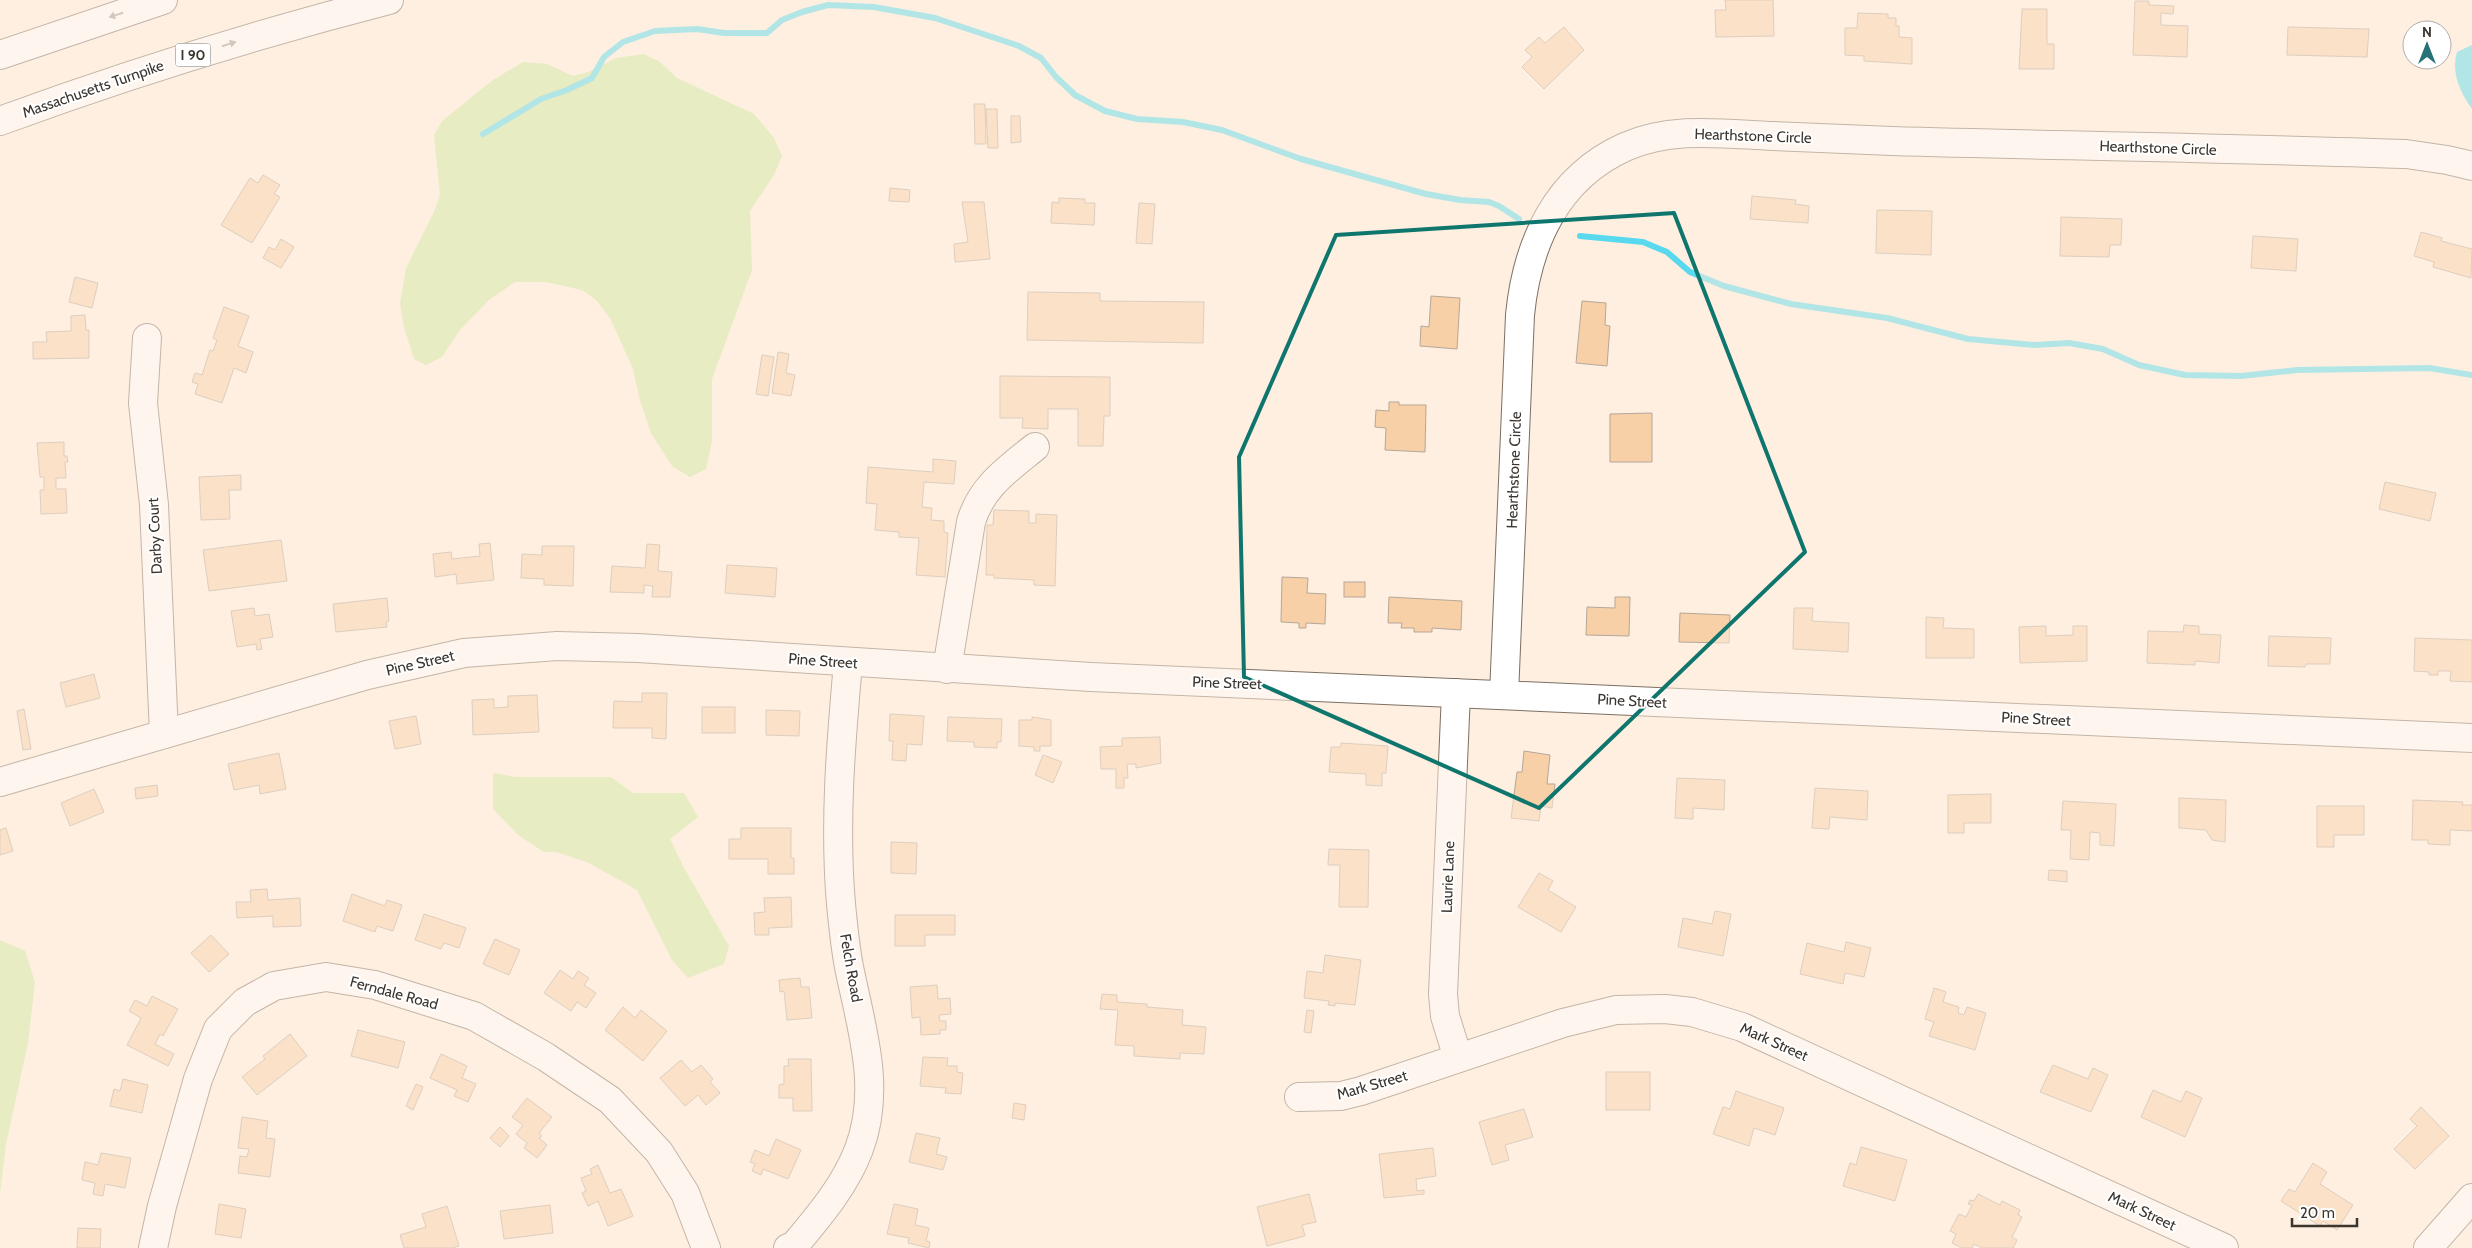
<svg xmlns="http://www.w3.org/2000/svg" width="2472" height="1248" viewBox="0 0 2472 1248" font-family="Cabin,sans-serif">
<rect width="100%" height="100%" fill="#feefe0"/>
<g fill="#cee89f">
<path d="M644,54L660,62L677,78L754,114L774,138L782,156L774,175L750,211L752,270L712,379V441L706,469L690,477L672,466L651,433L639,397L633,369L610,318L596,300L582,290L546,282H515L489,300L459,331L442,357L426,365L414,359L404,327L400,303L406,268L434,212L440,195L434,135L442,121L493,80L523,62L547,64L573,76L588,72L616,58Z"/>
<path d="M493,773L515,777H611L633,793H684L698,817L670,839L684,868L729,946L724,964L688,978L672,960L637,890L587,862L556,852H544L518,835L493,809Z"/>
<path d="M0,940L25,951L35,982L28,1043L6,1144L0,1193Z"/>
</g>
<path fill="#58d9ee" d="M2472,45V109C2460,92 2451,73 2457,52Z"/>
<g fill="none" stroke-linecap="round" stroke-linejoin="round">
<g stroke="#58d9ee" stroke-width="6">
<path d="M483,134L541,99L567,90L592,78L604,57L623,42L655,31L697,29L724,33H767L782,20L802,12L828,5L874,7L935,18L1019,46L1041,58L1056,77L1075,95L1105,111L1137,119L1183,122L1222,130L1301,159L1426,194L1460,200L1489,202L1499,206L1519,219"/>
<path d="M1580,236L1643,242L1667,252L1690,272L1724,286L1791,304L1887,318L1968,339L2035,345L2069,343L2103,349L2139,365L2185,375L2241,376L2297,370L2429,368L2472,375"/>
</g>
</g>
<g fill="#f8d0a8" stroke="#b5a799">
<path d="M1725,0H1773L1774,36L1716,37L1715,10H1726Z"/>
<path d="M2135,1H2149V5L2174,6L2173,14L2161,13V25L2188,26L2187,57L2133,55Z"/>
<path d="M2022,9H2047V44H2054V69H2019Z"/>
<path d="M1858,13L1888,14V18H1896V26H1899V37L1912,38V64L1864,61V56L1845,55V28H1857Z"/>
<path d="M1564,27L1584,50L1544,89L1522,67L1532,57L1525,50L1539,37L1545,43Z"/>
<path d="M2288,27L2369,29L2367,57L2287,55Z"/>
<path d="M974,104H985L986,144H975Z"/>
<path d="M986,109H997L998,148H988Z"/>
<path d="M1011,116H1020L1021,142L1011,143Z"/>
<path d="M263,175L280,185L274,194L280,197L252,243L221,225L250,178L258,183Z"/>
<path d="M890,188L910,190L909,202L889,201Z"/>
<path d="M1752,196L1796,200L1795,204L1809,206L1808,223L1750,219Z"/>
<path d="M1059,198L1085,199V203H1095L1094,225L1051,223L1052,202L1059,203Z"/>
<path d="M962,202H984L990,259L955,262L954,244L968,242Z"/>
<path d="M1139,203L1155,204L1152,244L1136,243Z"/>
<path d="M1877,210L1932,211L1931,255L1876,253Z"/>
<path d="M2061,217L2122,219L2121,245H2110L2109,257L2060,256Z"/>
<path d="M2421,232L2442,238L2441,241L2472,249L2471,278L2433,267L2434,262L2414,256Z"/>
<path d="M2253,236L2298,239L2296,271L2251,268Z"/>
<path d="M281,239L294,247L281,268L263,258L269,247L275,250Z"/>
<path d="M75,277L98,283L92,308L69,302Z"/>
<path d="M1028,292L1100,293V301L1204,302L1203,343L1027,340Z"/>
<path d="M1431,296L1460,298L1457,349L1420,346L1421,326L1429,327Z"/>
<path d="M1582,301L1606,303L1605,325L1610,326L1607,366L1576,363Z"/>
<path d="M224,307L249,316L238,346L253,352L246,373L234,368L222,403L195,394L198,384L192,382L195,373L202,375L210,350L213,351L217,340L213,338Z"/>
<path d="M85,315L86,330H89V358L33,359V342H47L46,332L71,331V316Z"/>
<path d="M778,352L789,354L786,373L795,375L791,396L772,393Z"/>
<path d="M762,355L774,357L768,396L756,394Z"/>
<path d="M1000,376L1110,377V416H1104L1103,446H1078V409H1048V429L1022,428L1023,418H1000Z"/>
<path d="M1389,402H1399V405H1426L1425,452L1385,450L1386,428L1375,427L1376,410L1389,411Z"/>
<path d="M1652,413V462H1610V414Z"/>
<path d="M64,442V456H67L68,462H65L66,478H56V489H66L67,513L41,514L40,490H44V477H40L37,443Z"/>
<path d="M933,459L956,461L954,484L924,482L922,507L932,508L931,520L944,521V532L948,533L945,577L916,575L919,538L899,537V532L875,530L877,504L866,503L868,467L933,472Z"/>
<path d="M241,475V490H229L230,519L201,520L199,477Z"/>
<path d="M2385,482L2436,493L2430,521L2379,509Z"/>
<path d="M994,510L1029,511V523H1036V514L1057,515L1055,586L1034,585V580L994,578V575H986L987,525H993Z"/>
<path d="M281,540L287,581L209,591L203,550Z"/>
<path d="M490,543L494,580L457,584L456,574L435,577L433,554L451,552L452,559L480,556L479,544Z"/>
<path d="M647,544L660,545L658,571L672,572L670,597H652L653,586L644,585V593L610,592L612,566L645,568Z"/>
<path d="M542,546H574L573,586L544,585V579L521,578L522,554L542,555Z"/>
<path d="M727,565L777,568L775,597L725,593Z"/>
<path d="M1282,577L1308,578L1307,593L1326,594L1325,624L1306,623V628H1299V623L1281,622Z"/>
<rect x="1344" y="582" width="21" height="15"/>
<path d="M1389,597L1462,601L1461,630L1432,628V632H1414V628H1401L1402,623H1388Z"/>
<path d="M1615,597H1630L1629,636L1586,635L1587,607L1615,608Z"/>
<path d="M387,598L389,621L386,622L387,627L336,632L333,604Z"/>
<path d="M254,608L255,616L269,614L273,637L260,639L262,649L257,650L256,644L237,647L231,611Z"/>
<path d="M1794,608H1813L1812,621L1849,623L1848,652L1793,649Z"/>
<path d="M1680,613L1730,615L1729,643L1679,642Z"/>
<path d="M1926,617L1944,618L1943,628L1974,629V658H1926Z"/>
<path d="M2184,625L2199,626V634L2221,635L2219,663L2195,661V665L2147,663L2148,631L2183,632Z"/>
<path d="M2046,626V636L2073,635V626H2087V661L2020,663L2019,627Z"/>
<path d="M2269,636L2331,638L2330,664H2306L2305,667L2268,666Z"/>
<path d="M2415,638L2472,640V682L2450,681L2451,671H2438V675H2429V672L2414,671Z"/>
<path d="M94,674L100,698L66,707L60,683Z"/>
<path d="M642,693H667L666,739L652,738V728H613L614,701L642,702Z"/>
<path d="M537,695L539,732L473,735L472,700L494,699V708L508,707V696Z"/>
<rect x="702" y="707" width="33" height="26"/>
<path d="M24,709L31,749L23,750L17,711Z"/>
<path d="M766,710L800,711L799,736L766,735Z"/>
<path d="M890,714L924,716L922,745L907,744L906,761L892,760L893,741H889Z"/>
<path d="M416,716L421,744L395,749L389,721Z"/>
<path d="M948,717L1002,719L1001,742H997V748L974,747V742L947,741Z"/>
<path d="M1032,717L1051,720V746H1040V751H1034V747L1019,746V720H1032Z"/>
<path d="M1160,737L1161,763L1136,768V764H1127L1128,778H1124V788H1116V769H1101L1100,747L1122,746V738Z"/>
<path d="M1341,743L1388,746L1386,773H1382V786L1366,785V774L1329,772L1331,747H1341Z"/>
<path d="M1524,751L1550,755L1547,784H1555L1552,808L1541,806L1539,821L1511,818L1517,772H1522Z"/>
<path d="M279,753L286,789L260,794L259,785L234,790L228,764Z"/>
<path d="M1043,755L1062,762L1053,783L1035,775Z"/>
<path d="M1677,778L1725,780L1724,810L1693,808V819L1675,818Z"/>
<path d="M157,785L158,796L136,799L135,788Z"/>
<path d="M1815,788L1868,791L1867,820L1830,817L1829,829L1812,828Z"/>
<path d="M94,789L104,812L70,826L61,803Z"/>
<path d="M1991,794V823H1964V833H1948V795Z"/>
<path d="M2179,798L2226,800L2225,842L2212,840L2206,830L2179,828Z"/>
<path d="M2413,800L2463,802L2462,805H2472V831L2450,830V845L2428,844V840H2412Z"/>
<path d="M2063,801L2116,804L2114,846L2100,845V833L2090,832L2089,860L2070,859L2071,830H2061Z"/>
<path d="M2317,806H2364V835H2334V847H2317Z"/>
<path d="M6,828L13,851L0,855V830Z"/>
<path d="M741,828H791V858H794V874H768V859H729V839H741Z"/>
<path d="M891,842L917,843L916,874L891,873Z"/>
<path d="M1329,849L1369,850L1368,907H1339L1340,865H1328Z"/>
<path d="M2049,870L2067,871V882L2048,880Z"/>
<path d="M1539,873L1553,881L1548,890L1576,907L1561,932L1518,907Z"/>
<path d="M267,889L268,900L300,898L301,926L273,927V916L237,918L236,902H251L250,890Z"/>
<path d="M352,894L385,906L387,900L402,905L393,931L377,926L375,932L343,921Z"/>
<path d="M791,897L792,927L769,928V935H755L754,913L765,912L764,898Z"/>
<path d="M1715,911L1731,914L1723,956L1678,947L1683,918L1712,924Z"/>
<path d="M424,914L466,928L459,948L444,943L441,949L415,940Z"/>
<path d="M895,915H955V935H925V946H895Z"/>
<path d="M211,935L229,954L209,972L191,953Z"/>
<path d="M495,939L520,950L509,975L483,964Z"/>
<path d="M1846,942L1871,948L1864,977L1845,973L1843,984L1800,974L1807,943L1844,952Z"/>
<path d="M1325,955L1361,960L1355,1005L1335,1003V1006L1328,1005L1329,1001L1304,998L1307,971L1323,973Z"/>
<path d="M560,970L573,979L578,971L589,978L584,985L596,993L586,1008L577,1002L571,1011L544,993Z"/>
<path d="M800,978L801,987H809L812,1018L787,1020L784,991L780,992L779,980Z"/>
<path d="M937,985L938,999L950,998L951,1014L939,1015L940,1021H946V1030H940V1034L921,1035L920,1017L912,1018L910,987Z"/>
<path d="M1934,988L1946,992L1943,1002L1959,1007L1958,1013L1964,1015L1967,1007L1986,1013L1975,1050L1929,1036L1934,1022L1925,1019Z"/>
<path d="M1102,994L1117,995V1002L1147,1004V1007L1183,1010L1182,1025L1206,1027L1204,1054L1180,1053V1059L1134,1056V1046L1115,1045L1118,1010L1100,1009Z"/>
<path d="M152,996L178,1009L163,1036L160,1034L155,1044L174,1054L168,1066L127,1045L141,1018L129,1011L135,1000L147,1006Z"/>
<path d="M623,1007L635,1018L641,1010L667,1031L643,1061L605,1030Z"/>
<path d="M1307,1010L1314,1011L1311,1033L1304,1032Z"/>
<path d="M358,1030L405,1042L398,1068L351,1056Z"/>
<path d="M290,1034L307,1056L257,1095L242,1077L265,1059L263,1056Z"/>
<path d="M441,1054L467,1066L462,1078L476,1084L468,1102L454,1096L457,1090L430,1078Z"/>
<path d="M923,1057L948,1058L947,1066H957V1072L963,1073L961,1094L945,1093L946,1088L920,1086Z"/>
<path d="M788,1059H811L812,1111H793V1098H779V1085L784,1084V1066H789Z"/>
<path d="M681,1060L692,1072L701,1065L713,1079L710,1082L720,1093L706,1105L698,1095L685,1106L660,1078Z"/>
<path d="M2053,1065L2088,1079L2093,1068L2108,1075L2091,1112L2040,1092Z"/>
<rect x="1606" y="1072" width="44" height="38"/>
<path d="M123,1079L148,1085L142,1113L110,1106L114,1089L120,1091Z"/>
<path d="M416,1084L423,1087L413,1110L406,1106Z"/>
<path d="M2153,1090L2181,1102L2186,1091L2202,1098L2185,1137L2141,1117Z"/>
<path d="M1736,1091L1784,1108L1775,1135L1754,1128L1749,1146L1713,1134L1723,1107L1730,1109Z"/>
<path d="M527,1098L552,1117L539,1133L542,1136L539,1138L547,1145L537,1158L524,1148L527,1143L516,1134L523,1125L512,1117Z"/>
<path d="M1014,1103L1026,1105L1024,1120L1012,1118Z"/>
<path d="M2421,1107L2449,1136L2415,1169L2394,1149L2417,1126L2410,1119Z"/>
<path d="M1524,1109L1533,1137L1505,1145L1509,1160L1492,1165L1479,1122Z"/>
<path d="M242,1117L268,1121L266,1138L275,1139L270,1177L238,1173L240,1156L247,1157L249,1149L238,1148Z"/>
<path d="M500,1127L509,1136L500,1147L490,1138Z"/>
<path d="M916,1133L940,1138L936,1154L947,1157L943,1170L909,1162Z"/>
<path d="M776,1139L801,1150L788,1179L763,1169L761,1175L752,1171L755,1164L750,1162L755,1150L769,1156Z"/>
<path d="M1861,1147L1907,1160L1895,1201L1843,1186L1850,1163L1856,1165Z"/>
<path d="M1433,1148L1436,1176L1416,1179L1417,1191L1424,1190V1194L1384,1198L1379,1154Z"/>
<path d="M101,1153L131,1158L125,1188L105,1184L103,1196L93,1194L95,1183L82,1180L85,1162L98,1165Z"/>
<path d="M2313,1163L2327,1172L2320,1184L2353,1205L2337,1230L2323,1221L2320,1226L2281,1201L2289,1189L2295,1192Z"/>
<path d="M598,1165L610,1193L621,1189L633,1216L608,1226L598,1201L588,1206L582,1193L586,1191L581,1178L592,1174L590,1169Z"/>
<path d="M1309,1194L1316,1222L1302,1225L1305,1236L1267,1246L1257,1207Z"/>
<path d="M1978,1194L2000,1205L2002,1201L2020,1210L2018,1215L2022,1217L2012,1237L2017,1240L2013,1248H1982L1974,1244L1972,1248H1962L1952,1243L1956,1234L1950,1231L1959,1214L1966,1217L1972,1205L1968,1204L1970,1200L1974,1201Z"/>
<path d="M219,1204L246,1209L241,1238L215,1234Z"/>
<path d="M894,1204L918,1209L915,1225L929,1228L926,1241L930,1242L929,1248L908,1243L909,1238L887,1234Z"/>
<path d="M550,1205L553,1233L504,1239L500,1211Z"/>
<path d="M447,1206L459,1246L452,1248H404L400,1235L426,1227L422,1214Z"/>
<path d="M78,1228L101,1229L100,1248H77Z"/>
</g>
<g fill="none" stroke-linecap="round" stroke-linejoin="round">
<g stroke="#7d7063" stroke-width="30">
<g id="minor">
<path d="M147,338L143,403L154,505L164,734"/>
<path d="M947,669L971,522C981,487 1008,469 1035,447"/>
<path d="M1456,693L1443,994L1445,1016L1458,1058"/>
<path d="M1504,695L1520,315C1527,244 1556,178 1625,147C1672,126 1724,134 1773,136C1813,138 1853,139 1892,141C2064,146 2235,148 2406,154L2447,160L2472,166"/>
<path d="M1299,1097L1341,1096L1361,1091L1563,1023L1616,1010L1665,1009L1692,1012L1742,1027L2224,1248"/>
<path d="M153,1248L162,1206L198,1079L218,1029L245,1002L274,986L326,977L375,985L474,1016L546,1057L610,1100L659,1152L685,1193L706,1248"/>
<path d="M788,1248L794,1246C819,1216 845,1186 859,1149C882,1088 861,1027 849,967C845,946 843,925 841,904C834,823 841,742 848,663"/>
<path d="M2428,1248L2472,1198"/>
</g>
</g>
<g stroke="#7d7063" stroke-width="30">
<path id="major" d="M0,782L367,675L464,653L557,646L638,648L1091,677L2472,738"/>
</g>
<g stroke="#7d7063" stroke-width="30">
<g id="highway">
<path d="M0,55L163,0"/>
<path d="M0,121C128,74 257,34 389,0"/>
</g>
</g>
<use href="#minor" stroke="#fff" stroke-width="28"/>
<use href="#major" stroke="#fff" stroke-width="28"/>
<use href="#highway" stroke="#fff" stroke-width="28"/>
</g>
<defs><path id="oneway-solid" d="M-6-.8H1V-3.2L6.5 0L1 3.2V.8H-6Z" transform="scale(1.25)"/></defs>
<g fill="#9d9a97">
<use href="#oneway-solid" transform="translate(116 15) rotate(162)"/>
<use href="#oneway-solid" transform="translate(229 44) rotate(-17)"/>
</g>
<path d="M0 0H2472V1248H0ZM1674,213L1805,552L1539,808L1244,677L1239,457L1336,235Z" fill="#feefe0" fill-opacity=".55" fill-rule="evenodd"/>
<path fill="none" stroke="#0f766e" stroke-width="4" stroke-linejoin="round" d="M1674,213L1805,552L1539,808L1244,677L1239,457L1336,235Z"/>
<g text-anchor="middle" stroke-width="4" stroke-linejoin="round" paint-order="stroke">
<rect fill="#fff" stroke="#76726d" stroke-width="1" x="175.5" y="43.5" width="35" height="23" rx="4"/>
<g font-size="14" font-weight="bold" fill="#3b352f">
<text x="193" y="60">I 90</text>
</g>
<g font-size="15" fill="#3b352f" stroke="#fff">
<text transform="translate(93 89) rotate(-19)" y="5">Massachusetts Turnpike</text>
<text transform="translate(1753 136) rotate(2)" y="5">Hearthstone Circle</text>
<text transform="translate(2158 148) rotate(2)" y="5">Hearthstone Circle</text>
<text transform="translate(1514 470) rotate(-88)" y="5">Hearthstone Circle</text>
<text transform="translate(155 536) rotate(-93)" y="5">Darby Court</text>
<text transform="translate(823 661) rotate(4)" y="5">Pine Street</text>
<text transform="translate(420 663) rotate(-13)" y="5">Pine Street</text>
<text transform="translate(1227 683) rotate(2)" y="5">Pine Street</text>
<text transform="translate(1632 701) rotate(3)" y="5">Pine Street</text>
<text transform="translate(2036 719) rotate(3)" y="5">Pine Street</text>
<text transform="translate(1448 877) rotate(-88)" y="5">Laurie Lane</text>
<text transform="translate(851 968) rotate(80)" y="5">Felch Road</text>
<text transform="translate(394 993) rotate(15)" y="5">Ferndale Road</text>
<text transform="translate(1774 1042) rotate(24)" y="5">Mark Street</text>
<text transform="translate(1372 1085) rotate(-16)" y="5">Mark Street</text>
<text transform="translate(2142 1211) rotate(25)" y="5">Mark Street</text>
</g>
</g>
<g transform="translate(2427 45)"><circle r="24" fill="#ffffff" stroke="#b1aeac"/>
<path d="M0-4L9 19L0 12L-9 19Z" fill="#277178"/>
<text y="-8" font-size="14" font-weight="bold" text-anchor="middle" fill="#3b352f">N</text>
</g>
<path d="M2292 1218v8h65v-8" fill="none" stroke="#3b352f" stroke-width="2.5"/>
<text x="2300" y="1218" font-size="15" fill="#3b352f" stroke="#ffffff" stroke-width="4" paint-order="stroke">20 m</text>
</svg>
